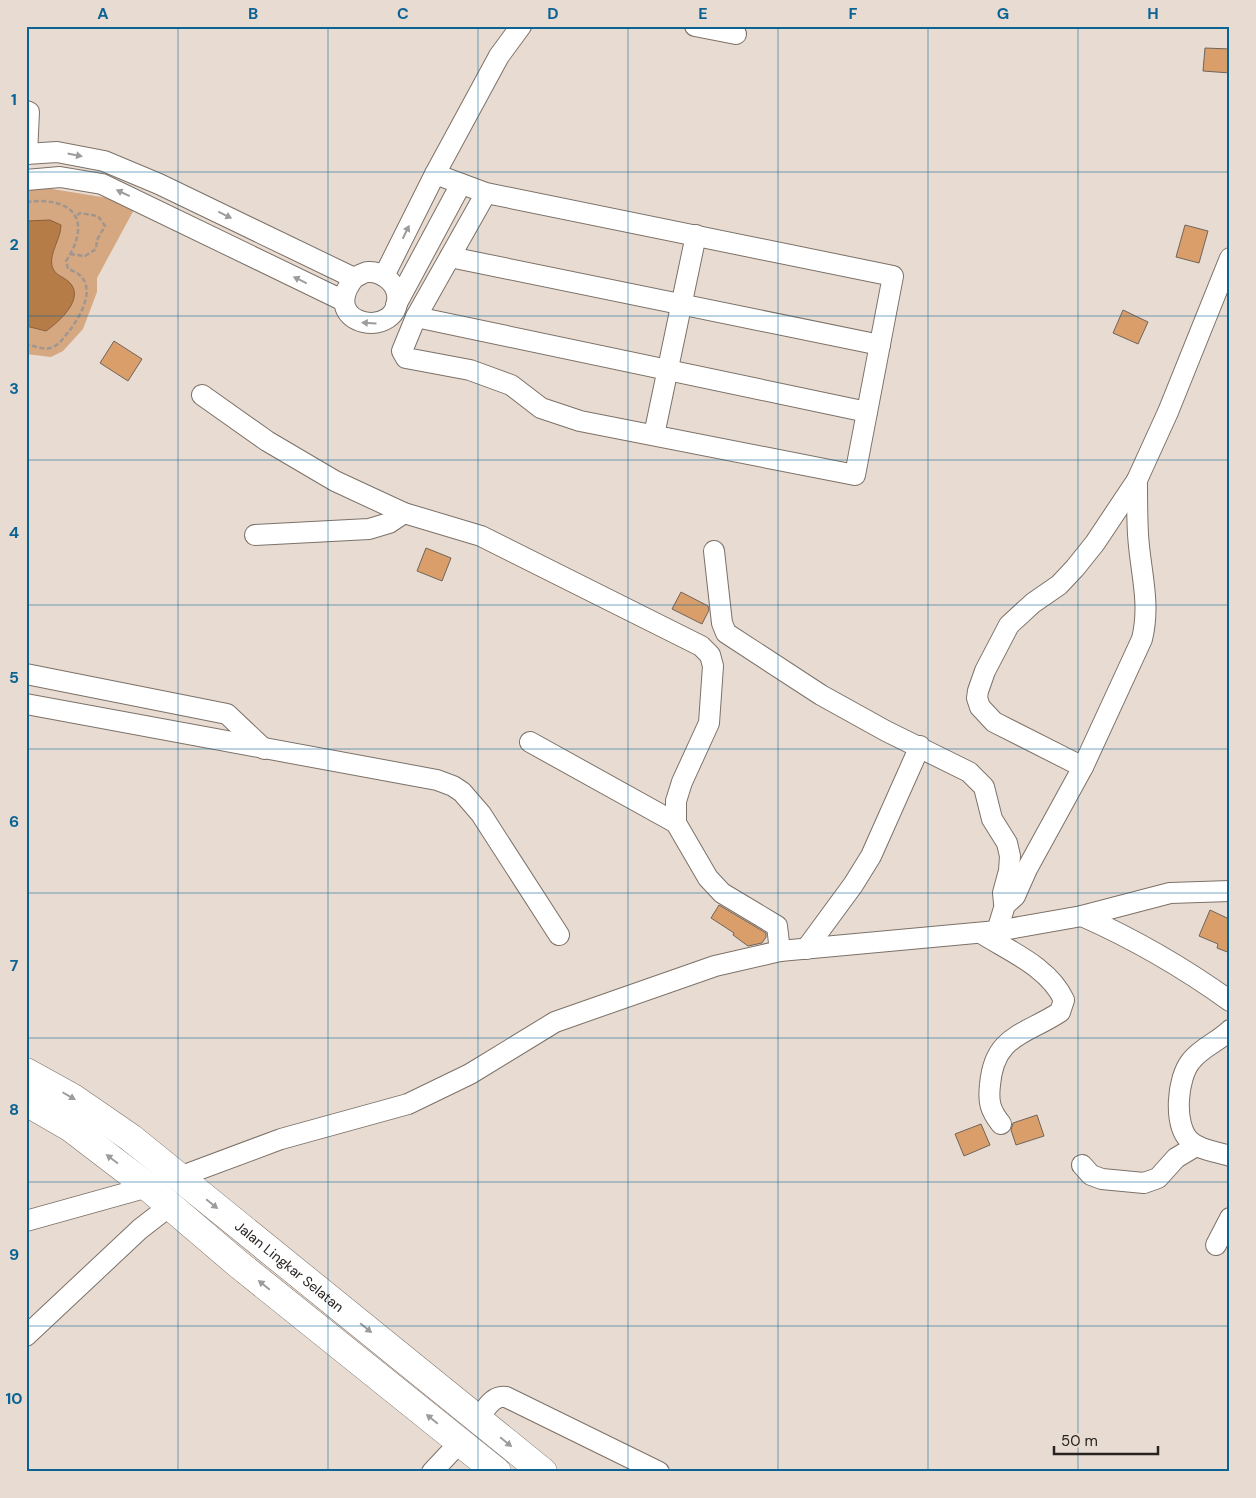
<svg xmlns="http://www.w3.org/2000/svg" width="1256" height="1498" viewBox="0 0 1256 1498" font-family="'DM Sans',sans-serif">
<rect width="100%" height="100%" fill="#e8dcd2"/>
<path fill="#d5a882" d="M34,186L120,200L136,206L97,278V292L83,329L63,351L51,357L26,354V187Z"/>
<path fill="#b57c48" stroke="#8b613c" d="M50,220L61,225C61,239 49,253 52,266C55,276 63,276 69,282C86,298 59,322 46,331L26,326V221Z"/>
<g fill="#da9e6b" stroke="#6f645b">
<path d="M1205,48L1230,49V73L1203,71Z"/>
<path d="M1185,225L1208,231L1199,263L1176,257Z"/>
<path d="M1123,310L1148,322L1138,344L1113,333Z"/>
<path d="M114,341L142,359L128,381L100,363Z"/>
<path d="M426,548L451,558L442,581L417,571Z"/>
<path d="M681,592L708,606L709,610L702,624L672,609Z"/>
<path d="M719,905L766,933V937L762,943L748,946L733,935L734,933L711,918Z"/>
<path d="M1210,910L1227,918L1230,916V953L1217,948L1218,944L1199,936Z"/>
<path d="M1037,1115L1044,1136L1016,1145L1011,1130L1013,1123Z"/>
<path d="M981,1124L990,1145L964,1156L955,1134Z"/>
</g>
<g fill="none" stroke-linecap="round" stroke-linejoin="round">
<g stroke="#7c7168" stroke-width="22">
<g id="minor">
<path d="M695,26L736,34"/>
<path d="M26,111L29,112L27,154"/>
<path d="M26,154L57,152L104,161L159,184L354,278C358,276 364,272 368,272C381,271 395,282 397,294C403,341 316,327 354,278"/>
<path d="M435,174L499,56L521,26"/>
<path d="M26,180L60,177L102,184L344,301"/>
<path d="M450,257L880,345"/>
<path d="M384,276L435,174L486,193L893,276L855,475L580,421L541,408L511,385L470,370L406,358L402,351L416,317L486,193"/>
<path d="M396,305L461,184"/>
<path d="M416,317L867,412"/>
<path d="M202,395L267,441L335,481L404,513L481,536L701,646L710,655L713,666L709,723L682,782L676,801V823L708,878L722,893L777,926L780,951"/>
<path d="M654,435L696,235"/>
<path d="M255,535L369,529L389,523L404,513"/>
<path d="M714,551L722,623L726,633L821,695L886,731L969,772L984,787L992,819L1007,843L1010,856L1009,871L1003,893L1004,903"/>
<path d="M26,674L227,714L264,749"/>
<path d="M26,704L437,780L453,786L462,792L481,814L559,935"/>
<path d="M530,742L676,823"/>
<path d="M1083,767L1142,639C1151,602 1140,571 1138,534C1137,516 1137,498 1137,480"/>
<path d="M1082,916C1134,939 1184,968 1230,1001"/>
<path d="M997,931L1005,905L1015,896L1027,869L1083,767L994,722L980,707L977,698L978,691L985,671L1009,625L1033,603L1059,585L1075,568L1095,543L1137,480L1168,412L1230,258"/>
<path d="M981,933C1009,951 1049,967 1064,1000L1060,1012C1025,1035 994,1035 990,1085C988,1102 990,1110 1001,1124"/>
<path d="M806,949L853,885L871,856L920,746"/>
<path d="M1230,1030C1218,1042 1202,1047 1191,1061C1177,1078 1173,1125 1190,1141C1199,1150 1218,1152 1230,1156"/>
<path d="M1082,1165L1091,1175L1102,1179L1144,1183L1158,1178L1176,1158L1196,1146"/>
<path d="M179,1177L281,1139L408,1104L470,1074L555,1022L715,966L780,951L997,931L1082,916L1170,893L1230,891"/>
<path d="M26,1221L148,1187"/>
<path d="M1216,1245L1230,1218"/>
<path d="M26,1336L140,1229L171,1205"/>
<path d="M478,1419C486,1409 492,1395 506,1397L659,1472"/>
<path d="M432,1472L460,1442"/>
</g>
</g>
<g stroke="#7c7168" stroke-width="29">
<g id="highway">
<path id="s1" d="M26,1072L73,1098L131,1138L543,1472"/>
<path d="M26,1102L71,1128L148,1187L237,1263L497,1472"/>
</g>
</g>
<g stroke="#a0968f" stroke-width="2.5" stroke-dasharray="5 2.5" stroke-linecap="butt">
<path d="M26,202C73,196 93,220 66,261L68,269C100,279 84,311 70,330C65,336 60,344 53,347C45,351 35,346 26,344"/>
<path d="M70,254L85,256L96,249L97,240L105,226L98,216L80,213L75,217"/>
</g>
<use href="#minor" stroke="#fff" stroke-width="20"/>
<use href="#highway" stroke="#fff" stroke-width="28"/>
</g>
<defs><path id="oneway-solid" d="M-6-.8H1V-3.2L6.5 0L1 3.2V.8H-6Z" transform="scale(1.25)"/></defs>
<g fill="#9e9c9b">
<use href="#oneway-solid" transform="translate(75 155) rotate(11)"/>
<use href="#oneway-solid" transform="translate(123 193) rotate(-155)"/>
<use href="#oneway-solid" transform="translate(225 215) rotate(26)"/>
<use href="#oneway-solid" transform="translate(406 232) rotate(-64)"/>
<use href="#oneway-solid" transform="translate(300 280) rotate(-154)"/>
<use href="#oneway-solid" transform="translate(369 323) rotate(-177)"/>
<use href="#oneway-solid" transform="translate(69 1096) rotate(30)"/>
<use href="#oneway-solid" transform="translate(112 1159) rotate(-143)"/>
<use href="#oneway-solid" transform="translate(212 1204) rotate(39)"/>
<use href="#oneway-solid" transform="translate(264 1285) rotate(-141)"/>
<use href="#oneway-solid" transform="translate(366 1328) rotate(39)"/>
<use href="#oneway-solid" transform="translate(432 1419) rotate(-141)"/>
<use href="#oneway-solid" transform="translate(506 1442) rotate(39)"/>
</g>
<path fill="none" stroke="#0b6394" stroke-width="1" stroke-opacity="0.55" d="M178,26V1472M328,26V1472M478,26V1472M628,26V1472M778,26V1472M928,26V1472M1078,26V1472M26,172H1230M26,316H1230M26,460H1230M26,605H1230M26,749H1230M26,893H1230M26,1038H1230M26,1182H1230M26,1326H1230"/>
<g text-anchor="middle" stroke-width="4" stroke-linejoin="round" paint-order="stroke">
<g font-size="14" fill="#282320" stroke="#e8dcd2">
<text dy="5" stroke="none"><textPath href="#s1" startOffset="328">Jalan Lingkar Selatan</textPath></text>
</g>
</g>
<rect width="1256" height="1498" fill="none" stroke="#e8dcd2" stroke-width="55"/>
<path d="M1054 1446v8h104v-8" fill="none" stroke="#282320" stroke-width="2.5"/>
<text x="1061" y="1446" font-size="15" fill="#282320" stroke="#e8dcd2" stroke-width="4" paint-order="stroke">50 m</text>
<rect x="28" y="28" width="1200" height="1442" fill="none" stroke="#0b6394" stroke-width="2"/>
<g font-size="16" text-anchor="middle" font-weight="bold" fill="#0b6394">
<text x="103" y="19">A</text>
<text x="253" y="19">B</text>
<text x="403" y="19">C</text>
<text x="553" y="19">D</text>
<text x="703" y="19">E</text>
<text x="853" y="19">F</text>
<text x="1003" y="19">G</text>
<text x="1153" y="19">H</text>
<text x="14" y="105">1</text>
<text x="14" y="250">2</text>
<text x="14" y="394">3</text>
<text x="14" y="538">4</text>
<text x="14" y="683">5</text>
<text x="14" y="827">6</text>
<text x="14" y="971">7</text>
<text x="14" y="1115">8</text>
<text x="14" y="1260">9</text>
<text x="14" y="1404">10</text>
</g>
</svg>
